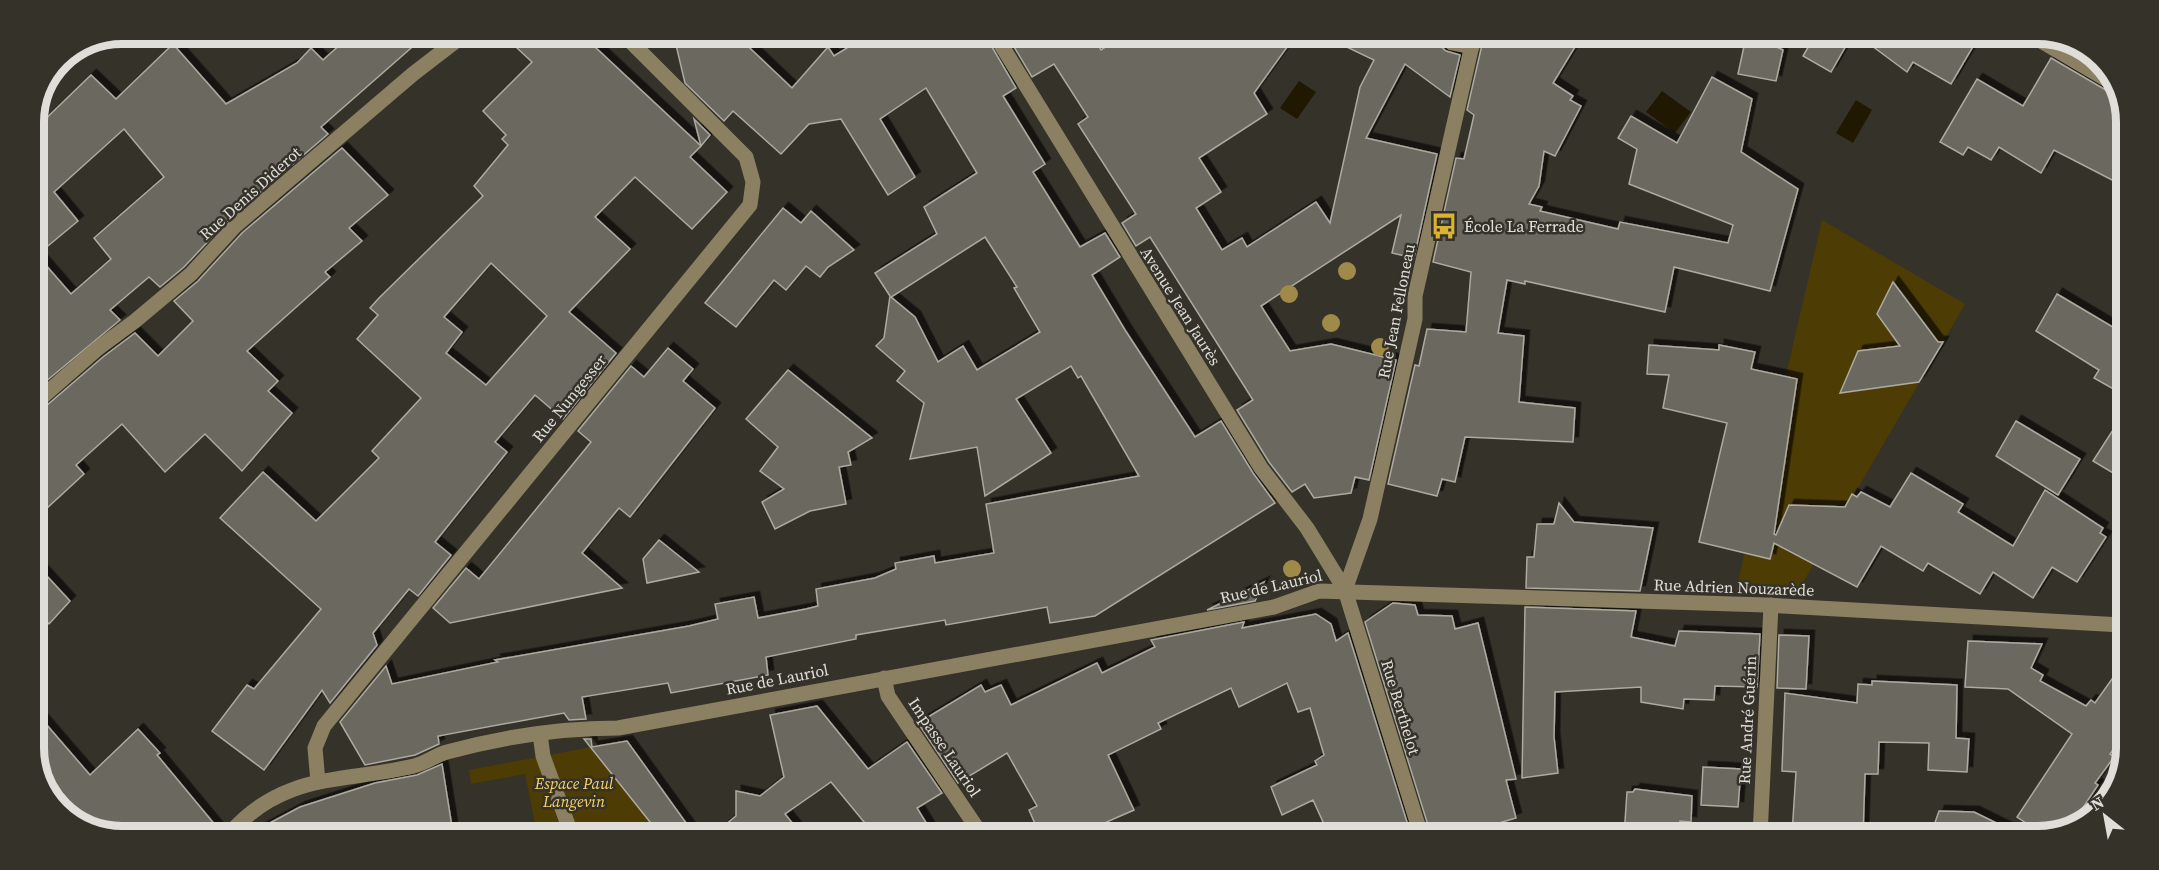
<svg xmlns="http://www.w3.org/2000/svg" width="2159" height="870" viewBox="0 0 2159 870" font-family="'Source Serif 4',serif">
<defs>
<filter id="shadow"><feDropShadow dx="5.5" dy="-5.5" stdDeviation="0" flood-color="#0009"/></filter>
</defs>
<rect width="100%" height="100%" fill="#35322a"/>
<g fill="#4d3c04">
<path d="M1822,220L1965,304L1797,593L1736,590Z"/>
<path d="M591,747L652,821L639,834L537,833L525,774L471,784L469,770Z"/>
</g>
<g fill="#201801">
<path d="M1299,81L1316,92L1297,119L1280,108Z"/>
<path d="M1662,91L1691,112L1675,133L1646,112Z"/>
<path d="M1856,100L1872,110L1853,143L1836,133Z"/>
</g>
<g fill="#6a675e" stroke="#adaaa0" stroke-width="1.5" fill-rule="evenodd" filter="url(#shadow)">
<path d="M352,34H427L321,127L328,134L229,219L184,267L160,287L149,277L110,310L120,320L33,392V131L91,75L116,99L173,44L226,104L297,63L311,48L323,60ZM124,129L164,177L94,238L111,259L71,294L37,255L78,221L54,192Z"/>
<path d="M502,34H581L701,146L690,157L727,192L692,229L635,177L595,217L630,249L569,312L616,353L563,419L535,395L495,442L507,452L435,542L451,555L418,596L409,589L373,633L377,645L330,703L322,690L264,770L212,731L247,685L254,689L321,609L220,518L263,472L316,521L379,458L372,451L421,398L357,339L378,315L370,308L379,298L483,196L474,186L508,145L502,139L506,135L483,111L532,62ZM491,263L547,316L486,385L446,353L462,332L444,317Z"/>
<path d="M683,34L736,35L792,88L828,47L834,56L868,35H985L1016,88L1003,96L1045,164L1033,172L1080,247L1105,233L1120,257L1092,275L1125,330L1195,437L1221,421L1253,473L1275,503L1095,616L1050,623L1047,607L946,625L945,620L856,635V639L766,657L768,675L671,693L668,683L582,697L586,719L569,720L564,713L438,736L439,744L415,755L365,765L340,722L386,666L392,684L498,662L495,660L689,626L718,619L715,604L754,597L758,618L806,609L818,606L816,589L875,578L896,569L895,563L934,556L935,563L994,553L986,504L1139,476L1081,376L1078,378L1071,366L1016,399L1051,453L985,496L977,447L910,459L924,403L897,381L905,371L876,346L884,338L890,296L875,273L937,234L924,207L977,173L926,88L880,119L915,177L888,195L841,119L809,124L781,154L733,111L724,121L685,83L676,45ZM985,237L1017,287L1014,288L1040,332L977,370L963,346L938,362L915,317L891,297Z"/>
<path d="M1007,35H1099L1094,39L1101,50L1124,35L1295,36L1254,93L1267,114L1199,158L1221,192L1196,208L1222,250L1242,238L1247,247L1316,202L1330,223L1360,87L1374,60L1324,36H1433L1437,43L1446,51L1460,55L1450,97L1405,64L1366,138L1437,154L1414,258L1392,253L1401,215L1261,306L1290,351L1331,344L1396,360L1369,480L1355,477L1351,493L1314,498L1305,484L1292,492L1269,462L1237,410L1253,400L1150,237L1136,246L1122,223L1136,214L1078,124L1088,117L1054,64L1032,77Z"/>
<path d="M1484,36L1581,37L1553,83L1573,96L1570,100L1581,106L1555,156L1544,151L1539,186L1529,204L1542,207L1540,211L1618,229L1620,222L1728,243L1733,225L1629,184L1637,149L1618,138L1631,116L1677,143L1712,77L1752,99L1741,152L1798,189L1770,291L1674,267L1665,312L1525,281V284L1507,280L1498,333L1524,336L1519,402L1575,408L1573,442L1465,437L1455,482L1442,479L1437,496L1388,484L1415,365L1419,366L1427,329L1466,332L1471,272L1433,262L1456,158L1464,159L1474,115L1467,110Z"/>
<path d="M1746,37H1756L1783,50L1776,81L1738,74Z"/>
<path d="M1814,37H1851L1831,72L1803,56Z"/>
<path d="M1860,37L1949,38H1978L1951,84L1913,62L1907,72Z"/>
<path d="M2062,38H2066L2108,69L2060,41Z"/>
<path d="M2051,58L2109,92L2117,93L2126,116L2125,164L2114,181L2054,150L2041,173L1999,147L1991,160L1968,147L1963,155L1940,142L1977,79L2023,106Z"/>
<path d="M694,119L710,135L701,146Z"/>
<path d="M342,148L388,195L349,228L362,241L325,272L330,277L247,351L278,381L268,391L292,413L242,471L205,434L165,472L122,424L76,465L84,474L33,521V415L39,412L103,357L135,333L158,356L193,321L174,301L198,281L242,233Z"/>
<path d="M783,208L801,223L811,211L854,250L828,267L820,277L806,266L786,290L774,280L736,327L705,303Z"/>
<path d="M1893,282L1938,342H1943L1919,382L1840,393L1858,351L1900,346L1877,314Z"/>
<path d="M2057,294L2121,332L2124,326V395L2094,378L2099,370L2036,331Z"/>
<path d="M1649,345L1719,350V345L1755,352L1751,369L1797,379L1774,534L1776,535L1789,505L1845,507L1852,494L1857,497L1861,492L1890,507L1911,473L1963,504L1958,512L2013,546L2045,490L2103,528L2100,533L2106,537L2077,582L2052,567L2033,598L1993,572L1980,594L1928,563L1923,571L1881,546L1857,587L1774,543L1770,559L1699,542L1727,423L1663,408L1669,375L1647,374Z"/>
<path d="M668,348L693,369L683,381L715,408L630,517L619,508L582,553L622,588L450,623L433,608L466,568L479,579L591,442L578,431L631,366L644,377Z"/>
<path d="M788,370L872,438L848,452L851,465L839,467L846,504L810,511L775,529L762,502L784,489L760,471L778,447L746,419Z"/>
<path d="M2124,413L2123,456V479L2093,461Z"/>
<path d="M2016,421L2080,459L2058,495L1996,456Z"/>
<path d="M1559,503L1574,522L1653,528L1640,591L1526,588L1527,557H1534L1537,524H1554Z"/>
<path d="M659,540L699,572L647,583L643,559Z"/>
<path d="M33,561L70,601L49,624L33,606Z"/>
<path d="M1264,582L1255,601L1207,610Z"/>
<path d="M1393,603L1415,605L1418,615L1452,616L1455,629L1478,623L1516,779L1506,780L1516,818L1492,825L1495,836L1431,835L1365,622Z"/>
<path d="M1525,607L1636,611L1631,637L1675,646L1679,631L1760,634L1757,687L1715,686L1714,700L1684,699L1683,709L1641,702V687L1555,692L1554,737L1558,773L1522,778Z"/>
<path d="M1316,614L1331,624L1336,641L1348,633L1411,835H1329L1313,800L1282,815L1271,787L1317,765L1315,761L1324,755L1310,708L1298,712L1287,683L1239,707L1231,688L1158,723L1161,729L1108,755L1134,810L1095,827L1099,835H1040L1029,810L1037,806L1007,753L958,783L918,723L981,685L985,692L1001,685L1011,705L1097,663L1102,673L1155,647L1151,640L1244,622L1242,628Z"/>
<path d="M1779,635L1809,636L1806,689L1777,688Z"/>
<path d="M1968,641L2042,644L2031,668L2043,675L2040,681L2086,706L2091,700L2095,703L2122,665L2121,739L2110,754L2114,757L2095,783L2098,785L2082,809L2093,816L2091,819L2044,835L2017,817L2072,734L2008,689L1965,687Z"/>
<path d="M1872,681L1957,685L1956,738L1969,739L1967,772L1928,770L1929,743L1879,742L1878,774H1865L1863,836L1792,834L1796,772L1782,771L1785,693L1857,703L1858,684L1872,685Z"/>
<path d="M817,706L868,769L907,742L942,793L917,808L933,834H874L831,782L785,814L801,834H714L736,816V791L760,796L784,777L770,715Z"/>
<path d="M33,709L90,775L138,729L160,753L157,755L221,832H93L51,801L33,754Z"/>
<path d="M584,739H591L592,747L627,741L694,834H637L650,822Z"/>
<path d="M442,764L452,827L418,833H251L300,807L375,783L417,775Z"/>
<path d="M1703,767L1741,769L1738,807L1701,805Z"/>
<path d="M1635,789L1692,796L1691,822L1680,821L1678,836H1624L1627,792H1633Z"/>
<path d="M1939,811L1974,812L2025,837H1930Z"/>
</g>
<g fill="none" stroke-linecap="round" stroke-linejoin="round">
<g stroke="#8b8061" stroke-width="15">
<path d="M623,34L637,48L651,34"/>
<path d="M995,35L1261,468L1307,528L1345,590L1421,835"/>
<path d="M1443,36L1452,43L1472,47"/>
<path d="M2036,38L2114,84"/>
<path d="M33,405L97,349L135,321L191,274L235,226L413,74L465,34"/>
<path d="M1345,590L1370,519L1415,319V296L1474,36"/>
<path d="M884,678L888,696L981,834"/>
<path d="M540,734L543,756L571,833"/>
<path d="M318,782L315,748L324,726L750,205L753,182L746,157L637,48"/>
<path d="M230,833C284,772 342,783 414,766C426,763 436,755 447,752C502,737 562,728 618,728L1274,607L1319,591L1766,605L2122,625"/>
<path d="M1760,836L1771,605"/>
</g>
</g>
<g fill="#a08a4a">
<circle cx="1347" cy="271" r="9"/>
<circle cx="1289" cy="294" r="9"/>
<circle cx="1331" cy="323" r="9"/>
<circle cx="1380" cy="347" r="9"/>
<circle cx="1292" cy="569" r="9"/>
</g>
<defs>
<g id="bus-bare" transform="scale(2.07)"><path d="M-5-6H5V4H4V6H2V4H-2V6H-4V4H-5ZM-3.5-4V0h7V-4ZM-3.5 1.2v1.5H-2V1.2ZM2 1.2v1.5H3.5V1.2Z" fill="#dab333" stroke="#35322a" stroke-width="2.5" paint-order="stroke"/></g>
</defs>
<g fill-rule="evenodd">
<use href="#bus-bare" x="1444" y="226"/>
</g>
<g text-anchor="middle" stroke-width="5" stroke-linejoin="round" paint-order="stroke">
<g font-size="16" fill="#e0ded9" stroke="#35322a">
<text transform="translate(250 193) rotate(-42)" y="6">Rue Denis Diderot</text>
<text transform="translate(1181 306) rotate(58)" y="6">Avenue Jean Jaurès</text>
<text transform="translate(1396 311) rotate(-79)" y="6">Rue Jean Felloneau</text>
<text transform="translate(569 398) rotate(-51)" y="6">Rue Nungesser</text>
<text transform="translate(1271 586) rotate(-13)" y="6">Rue de Lauriol</text>
<text transform="translate(1734 587) rotate(2)" y="6">Rue Adrien Nouzarède</text>
<text transform="translate(777 679) rotate(-11)" y="6">Rue de Lauriol</text>
<text transform="translate(1401 707) rotate(73)" y="6">Rue Berthelot</text>
<text transform="translate(1747 720) rotate(-87)" y="6">Rue André Guérin</text>
<text transform="translate(945 747) rotate(56)" y="6">Impasse Lauriol</text>
</g>
<g font-size="16" fill="#e0ded9" stroke="#35322a" text-anchor="start">
<text x="1464" y="232">École La Ferrade</text>
</g>
<g font-size="16" font-style="italic" fill="#f7d265" stroke="#35322a">
<text x="574" y="789">Espace Paul<tspan x="574" dy="18">Langevin</tspan></text>
</g>
</g>
<path d="M0 0H2159V870H0ZM122 44H2038A78 78 0 0 1 2116 122V748A78 78 0 0 1 2038 826H122A78 78 0 0 1 44 748V122A78 78 0 0 1 122 44Z" fill="#35322a" fill-rule="evenodd"/>
<path fill="none" stroke="#e0ded9" stroke-width="8" d="M122 44H2038A78 78 0 0 1 2116 122V748A78 78 0 0 1 2038 826H122A78 78 0 0 1 44 748V122A78 78 0 0 1 122 44Z"/>
<g transform="translate(2105 816) rotate(329)" stroke="#35322a" stroke-width="4.5" paint-order="stroke">
<path d="M0-4.5L10 22L0 15L-10 22Z" fill="#e0ded9"/>
<text y="-9" font-size="16" font-weight="bold" text-anchor="middle" fill="#e0ded9">N</text>
</g>
</svg>
